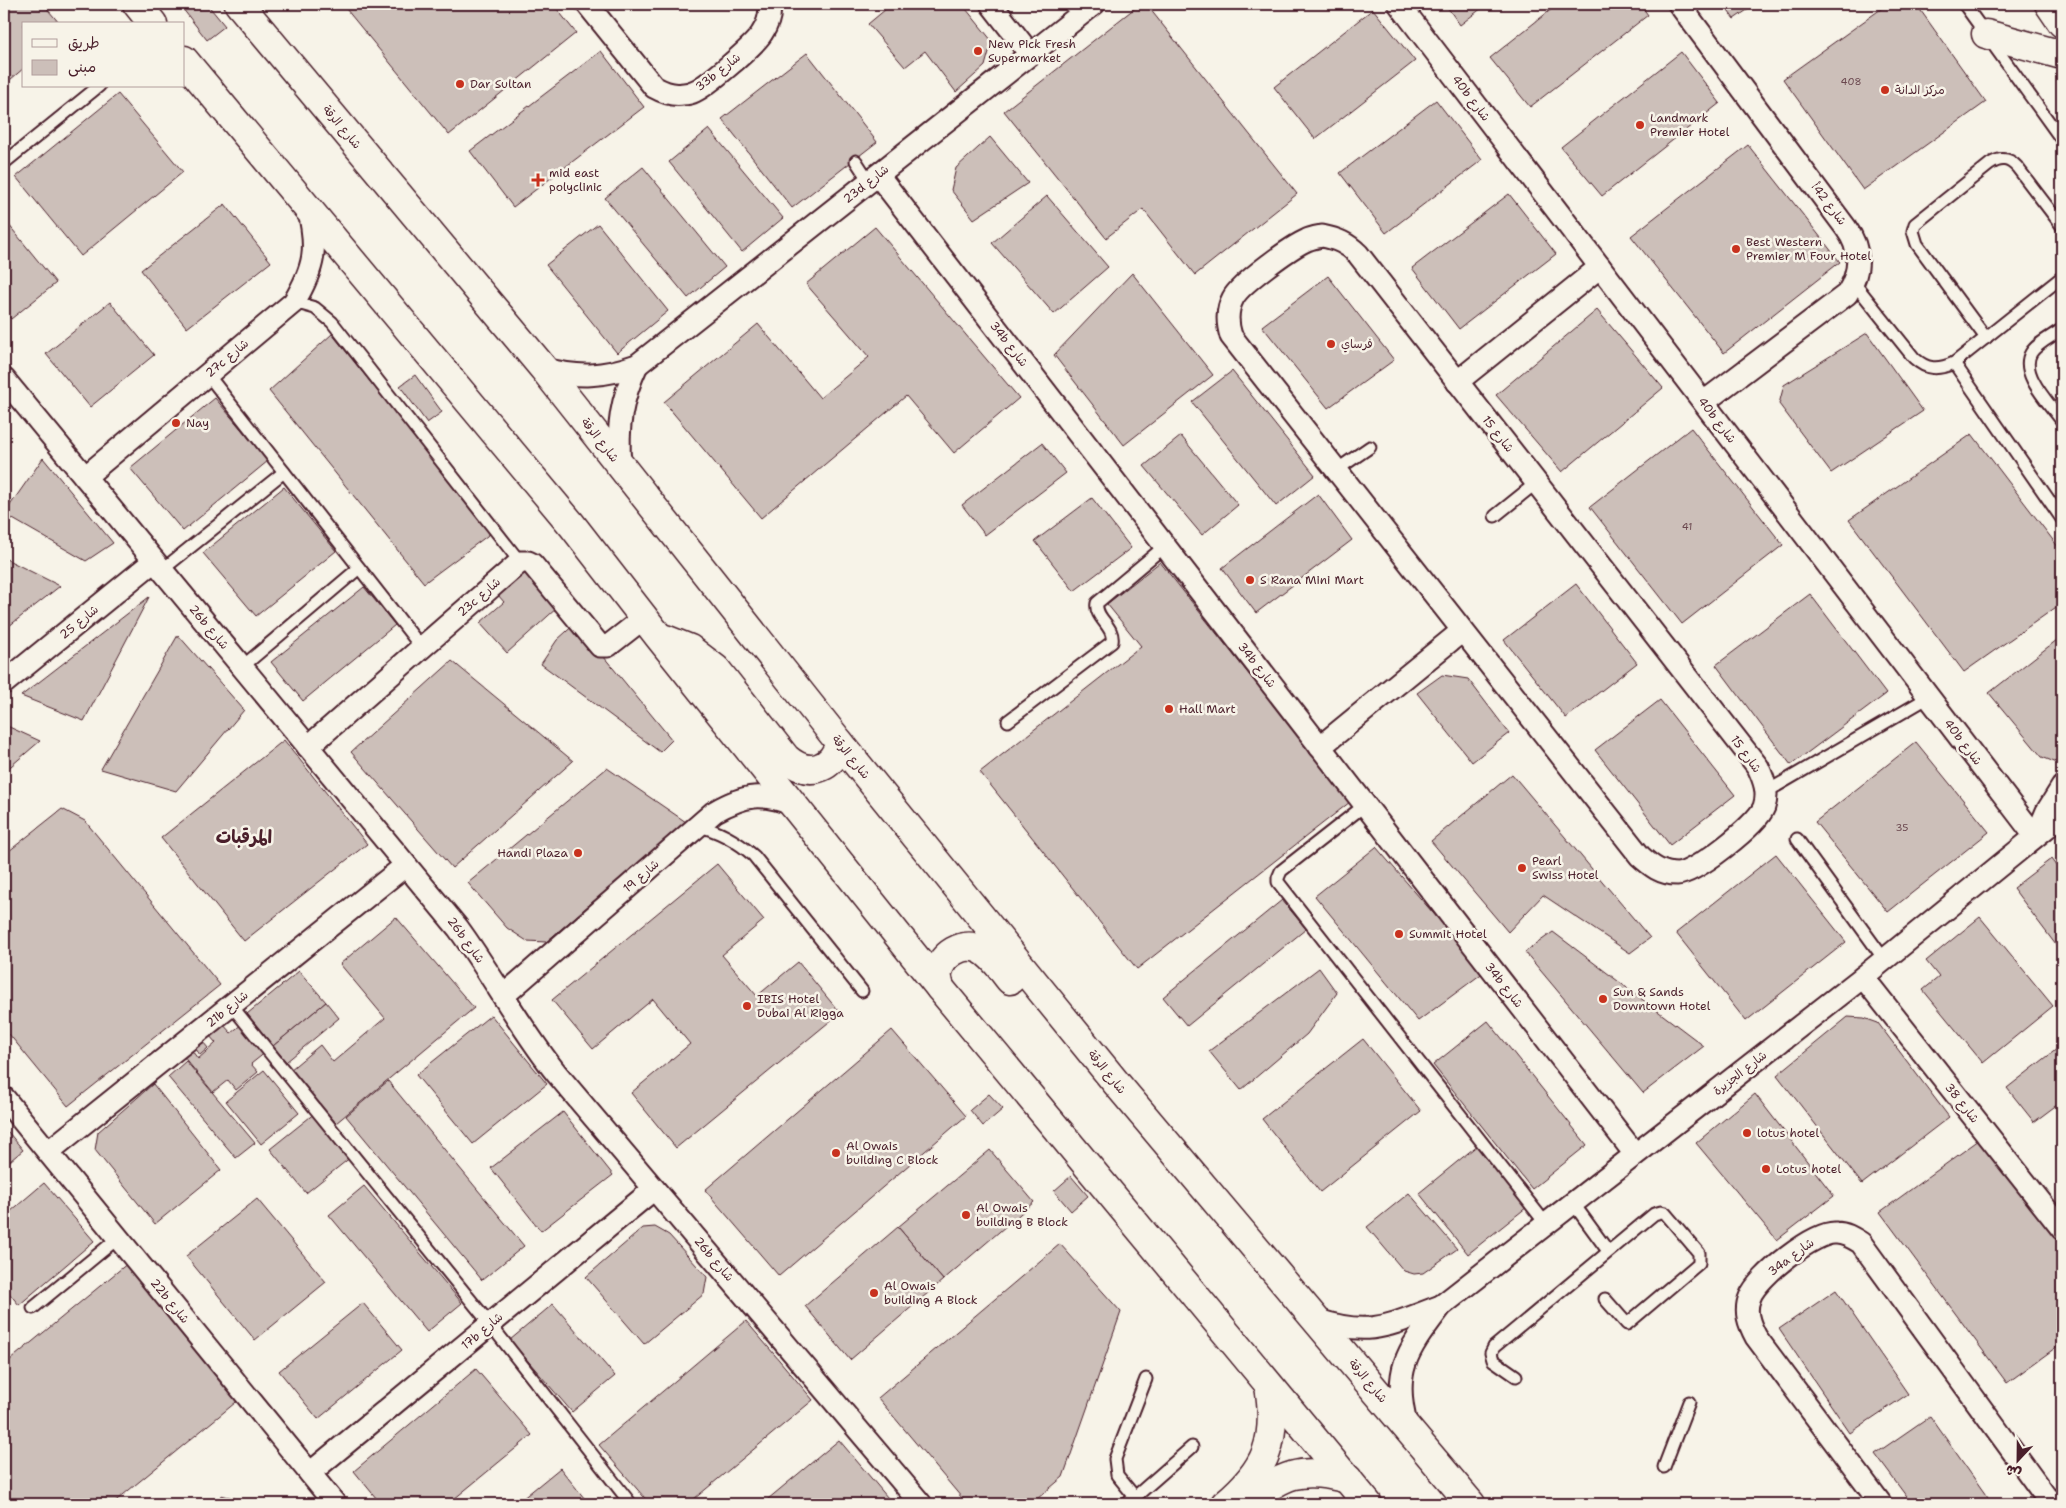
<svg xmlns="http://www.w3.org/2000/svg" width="2066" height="1508" viewBox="0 0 2066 1508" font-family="'Shantell Sans','Playpen Sans Arabic',sans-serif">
<rect width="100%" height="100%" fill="#f7f3e8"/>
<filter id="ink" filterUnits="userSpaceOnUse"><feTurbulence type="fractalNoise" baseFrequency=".02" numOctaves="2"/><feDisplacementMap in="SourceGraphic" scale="10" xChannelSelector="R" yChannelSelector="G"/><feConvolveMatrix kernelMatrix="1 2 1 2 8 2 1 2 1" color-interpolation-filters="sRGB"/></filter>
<g filter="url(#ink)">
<g fill="#ccbfb9" stroke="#4a1f2b">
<path d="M4,4H43L60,24H24V68L4,85Z"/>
<path d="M179,4H207L225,26L207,40Z"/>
<path d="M342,4H553L576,33L449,135Z"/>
<path d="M892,4H962L992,41L985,66L956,92L925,51L905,67L868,24Z"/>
<path d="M1140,4H1146L1297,194L1195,275L1143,209L1106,238L1004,111Z"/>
<path d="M1445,4H1487L1460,25Z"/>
<path d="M1558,4H1640L1648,15L1530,107L1490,58Z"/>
<path d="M1723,4H1756L1734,19Z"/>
<path d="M1888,4H1916L1986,102L1863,190L1783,79Z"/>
<path d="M1373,9L1415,61L1315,139L1274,87Z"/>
<path d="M601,51L644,107L513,207L470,151Z"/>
<path d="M1681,52L1720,103L1602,196L1561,147Z"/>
<path d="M807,53L877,142L792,208L722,119Z"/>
<path d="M118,94L183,172L81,256L16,177Z"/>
<path d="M1436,100L1482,160L1386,233L1340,173Z"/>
<path d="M709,129L783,218L742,252L669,162Z"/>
<path d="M990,137L1028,183L974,219L951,190L956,168Z"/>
<path d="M1748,145L1840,262L1724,353L1631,236Z"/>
<path d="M643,167L725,267L688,298L605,198Z"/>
<path d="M1509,194L1556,254L1459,329L1412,268Z"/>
<path d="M1047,196L1108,267L1054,314L992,243Z"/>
<path d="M225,204L271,262L187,328L141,270Z"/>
<path d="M4,219L56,283L11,319L4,311Z"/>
<path d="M598,224L668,311L617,353L546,265Z"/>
<path d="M875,227L1019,398L954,453L906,396L761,518L664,402L758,324L820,398L869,357L806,284Z"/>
<path d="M1132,273L1213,375L1124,445L1054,355Z"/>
<path d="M1328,276L1394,360L1328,408L1262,326Z"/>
<path d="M110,302L154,355L90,407L46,354Z"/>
<path d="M1597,310L1663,388L1562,472L1496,395Z"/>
<path d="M1867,333L1923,411L1831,473L1779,404L1784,385Z"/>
<path d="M332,334L491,533L424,583L269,391Z"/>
<path d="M1232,371L1315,475L1276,506L1192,402Z"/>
<path d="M415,375L442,412L427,423L400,386Z"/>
<path d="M215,398L268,461L183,531L130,468Z"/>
<path d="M1691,428L1783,545L1682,624L1590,507Z"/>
<path d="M1972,434L2062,552V603L1964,672L1849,520Z"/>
<path d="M1181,436L1238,505L1202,535L1144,466Z"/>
<path d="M1042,443L1066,473L985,535L962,505Z"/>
<path d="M43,458L113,543L86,561L4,514Z"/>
<path d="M284,487L336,551L256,616L203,553Z"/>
<path d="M1318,494L1352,540L1256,613L1222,568Z"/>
<path d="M1092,498L1131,548L1074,591L1035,541Z"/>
<path d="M4,558L60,586L4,630Z"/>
<path d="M1160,562L1350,802L1137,969L980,772L1141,646L1107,604Z"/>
<path d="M525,570L558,607L507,653L480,623L504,602L498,595Z"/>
<path d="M1576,584L1637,663L1566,718L1504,640Z"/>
<path d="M364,587L395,625L303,701L271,662Z"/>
<path d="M1810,594L1886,694L1791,765L1716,665Z"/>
<path d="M149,597L84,721L21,696Z"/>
<path d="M576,623L672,740L660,752L541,664L557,640Z"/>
<path d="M178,635L244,710L176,791L101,769Z"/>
<path d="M2062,636V761L2057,763L2042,757L1989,693Z"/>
<path d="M452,661L573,761L452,868L351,752Z"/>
<path d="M1442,675L1468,679L1509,733L1472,762L1417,693Z"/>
<path d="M1660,700L1735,795L1670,845L1595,750Z"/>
<path d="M7,726L40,741L4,772V728Z"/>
<path d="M284,740L367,844L244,941L161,838Z"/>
<path d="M1916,742L1989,832L1888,912L1815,822Z"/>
<path d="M607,768L686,822L546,942L527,941L507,928L468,883Z"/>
<path d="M1512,774L1650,938L1630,953L1543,895L1508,932L1431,841Z"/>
<path d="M62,809L85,821L220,985L68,1106L4,1028V855Z"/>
<path d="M1376,847L1484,972L1418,1021L1315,896Z"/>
<path d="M1776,854L1846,942L1746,1021L1676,933Z"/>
<path d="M2051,859L2062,874V953L2013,888Z"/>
<path d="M717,864L764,920L722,955L757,996L798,962L840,1013L676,1148L631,1093L690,1044L653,999L593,1049L552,1000Z"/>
<path d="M1282,900L1306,929L1187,1026L1163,997Z"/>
<path d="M396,917L474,1008L336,1123L290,1070L320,1045L333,1062L385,1018L340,964Z"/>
<path d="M1980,917L2053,1006L1983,1063L1923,990L1939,977L1926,961Z"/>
<path d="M1553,932L1704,1046L1643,1093L1525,952Z"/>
<path d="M1319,968L1337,993L1307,1034L1241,1090L1209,1051Z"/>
<path d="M299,971L326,1002L273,1046L247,1014Z"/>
<path d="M326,1002L339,1018L286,1062L273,1046Z"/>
<path d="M491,1015L547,1084L473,1144L416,1075Z"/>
<path d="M1848,1017L1864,1018L1878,1023L1949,1117L1862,1184L1777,1075Z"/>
<path d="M1488,1021L1587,1145L1532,1189L1433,1065Z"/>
<path d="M222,1023L231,1033L242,1024L266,1052L251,1064L258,1072L236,1090L228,1080L213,1092L182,1055L190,1048L198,1059L216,1043L209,1035Z"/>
<path d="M892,1030L966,1116L779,1276L705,1190Z"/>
<path d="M199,1037L208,1048L200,1055L192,1043Z"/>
<path d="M1363,1039L1421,1111L1320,1192L1262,1119Z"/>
<path d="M2062,1045V1101L2034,1122L2007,1088Z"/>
<path d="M186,1061L255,1143L236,1158L168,1077Z"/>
<path d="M264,1070L299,1113L261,1144L226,1101Z"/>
<path d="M388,1081L524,1246L482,1280L346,1116Z"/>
<path d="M153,1084L221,1170L155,1224L95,1150L98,1132Z"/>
<path d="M989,1094L1003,1109L983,1126L970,1110Z"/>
<path d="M1755,1094L1834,1196L1777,1240L1696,1143Z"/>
<path d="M563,1112L613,1175L541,1231L491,1168Z"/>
<path d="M315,1113L351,1157L306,1193L270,1149Z"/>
<path d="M4,1127L23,1150L4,1166Z"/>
<path d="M1983,1137L2062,1245V1343L2007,1383L1880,1212Z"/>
<path d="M1479,1144L1527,1207L1468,1254L1419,1193Z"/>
<path d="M990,1150L1034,1202L943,1280L898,1227Z"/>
<path d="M1071,1176L1088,1196L1071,1211L1054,1191Z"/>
<path d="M44,1183L94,1241L19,1305L4,1287V1217Z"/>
<path d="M364,1186L462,1303L427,1332L329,1215Z"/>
<path d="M1409,1193L1457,1249L1423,1273L1414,1274L1404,1271L1367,1227Z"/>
<path d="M257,1199L326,1282L255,1340L186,1256Z"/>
<path d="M655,1227L669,1235L707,1277L704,1294L644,1344L586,1277L643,1228Z"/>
<path d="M898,1227L943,1280L850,1360L805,1306Z"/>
<path d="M1060,1244L1121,1312L1063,1477L1031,1504H967L878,1398Z"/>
<path d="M128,1263L241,1398L112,1504H8L4,1499V1365Z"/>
<path d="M1836,1290L1908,1394L1850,1433L1779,1329Z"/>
<path d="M363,1303L402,1350L318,1419L279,1371Z"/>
<path d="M553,1304L615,1376L572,1412L510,1340Z"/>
<path d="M746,1321L813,1400L688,1504H650L599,1445Z"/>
<path d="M476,1369L532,1435L448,1504H381L354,1471Z"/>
<path d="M1930,1416L1988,1498L1981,1504H1912L1875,1454Z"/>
<path d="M839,1440L893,1504H762Z"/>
<path d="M560,1468L589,1504H516Z"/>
<path d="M221,1495L259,1504H219Z"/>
</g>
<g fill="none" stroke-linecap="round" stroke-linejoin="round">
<g stroke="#4a1f2b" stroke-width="15">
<g id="lane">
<path d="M1964,4L2062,140"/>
<path d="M856,161L869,181"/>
<path d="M4,163L99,86"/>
<path d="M1854,283L1914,358C1927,370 1938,370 1954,363L2062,277"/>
<path d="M294,302L315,308L332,322L520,562"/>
<path d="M2062,329C2053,336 2037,343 2031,353C2019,374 2050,404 2062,421"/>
<path d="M1986,338L1917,244L1913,231L1915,224L1990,164C2001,157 2009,158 2017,167L2062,226"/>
<path d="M1954,363L2062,519"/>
<path d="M208,375L422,648"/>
<path d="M1335,471L1370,447"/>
<path d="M1495,516L1536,483"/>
<path d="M162,570L284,472"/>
<path d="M242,667L359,568"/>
<path d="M1008,721L1112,642C1115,626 1094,618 1097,603L1165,546"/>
<path d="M1766,792L1929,697"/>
<path d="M1365,805L1281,871L1278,878V882L1546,1224"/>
<path d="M698,826C720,831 737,841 754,856L862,991"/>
<path d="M1797,839L1884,959"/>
<path d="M231,1005L490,1324L631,1504"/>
<path d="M1573,1203L1608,1251"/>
<path d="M33,1308L118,1238"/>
<path d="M1516,1376L1493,1360L1491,1353L1494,1347L1654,1214L1661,1212L1665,1213L1699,1253V1263L1627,1324L1605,1299"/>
<path d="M1664,1467L1689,1402"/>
<path d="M1135,1497L1117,1475L1115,1459L1146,1379"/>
<path d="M2049,1502L2062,1492"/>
<path d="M1127,1504L1192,1447"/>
</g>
</g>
<g stroke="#4a1f2b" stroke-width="25">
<g id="street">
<path d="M587,4L654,87C663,92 673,96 683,94C687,94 691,93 695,91C707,86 755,45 762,33C768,24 771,14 769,4"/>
<path d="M991,4L1030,54"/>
<path d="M1399,4L2035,836"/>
<path d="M1679,4L1846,228C1862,250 1861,271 1847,294L1704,402"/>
<path d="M878,175L1635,1154"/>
<path d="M1322,236C1337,239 1347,243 1358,254L1758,767C1764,780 1769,793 1764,807C1757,825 1696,873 1677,874C1661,874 1651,866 1640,856L1231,336C1227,323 1226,311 1233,298C1240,284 1291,247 1307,240C1311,238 1317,237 1322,236Z"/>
<path d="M544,369C580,378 602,377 637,365L1094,4"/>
<path d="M4,379L458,928C493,976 520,1028 557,1074L921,1504"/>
<path d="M1457,382L1600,267"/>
<path d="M620,465C617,427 621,400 637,365"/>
<path d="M85,477L294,302C315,267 318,248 308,208"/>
<path d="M4,683L154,561"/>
<path d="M308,747L520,562H528L532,564L600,646H608L644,618"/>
<path d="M1320,747L1462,631"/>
<path d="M2038,832L2047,811L2062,787"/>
<path d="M1863,977L2062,1229"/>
<path d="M503,996L714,812C745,794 763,792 796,806"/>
<path d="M4,1098L335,1504"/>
<path d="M48,1152L406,865"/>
<path d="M1318,1320C1372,1338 1391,1324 1441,1306"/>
<path d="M1407,1427C1391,1370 1408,1350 1441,1306L1863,977L2062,815"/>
<path d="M310,1473L654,1189"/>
<path d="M1881,1504L1756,1337C1749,1324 1744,1311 1750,1297C1757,1277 1815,1231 1836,1233C1846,1233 1853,1238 1861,1243L2051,1504"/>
</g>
</g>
<g stroke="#4a1f2b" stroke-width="31">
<g id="secondary">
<path d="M137,4L153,24"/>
<path d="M239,4L544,369L840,743L1117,1084L1471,1504"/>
<path d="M184,60L572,525L659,637L940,988L1368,1504"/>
<path d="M665,639L690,649L716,669L786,758C808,777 831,771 840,743"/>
<path d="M940,988C939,983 937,977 938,972C942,955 962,941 980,949C993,955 1001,969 1010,980"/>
<path d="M1225,1504C1267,1469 1278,1440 1269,1386"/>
<path d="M1246,1504C1283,1474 1300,1466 1348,1479"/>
</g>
</g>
<g stroke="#4a1f2b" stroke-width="31">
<g id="primary">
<path d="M2049,4L2062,23"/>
<path d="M1986,34L2062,55"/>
</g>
</g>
<use href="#lane" stroke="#f7f3e8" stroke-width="11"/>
<use href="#street" stroke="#f7f3e8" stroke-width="21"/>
<use href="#secondary" stroke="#f7f3e8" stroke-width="28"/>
<use href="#primary" stroke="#f7f3e8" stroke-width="28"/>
</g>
</g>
<g fill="#c8321e" stroke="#f7f3e8" stroke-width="2">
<circle cx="978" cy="51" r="5"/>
<circle cx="460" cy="84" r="5"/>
<circle cx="1885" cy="90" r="5"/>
<circle cx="1640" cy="125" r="5"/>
<path d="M535.5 172.5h5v5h5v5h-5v5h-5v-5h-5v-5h5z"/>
<circle cx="1736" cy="249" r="5"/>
<circle cx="1331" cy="344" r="5"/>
<circle cx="176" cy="423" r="5"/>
<circle cx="1250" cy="580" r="5"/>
<circle cx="1169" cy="709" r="5"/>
<circle cx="578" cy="853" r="5"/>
<circle cx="1522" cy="868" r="5"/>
<circle cx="1399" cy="934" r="5"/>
<circle cx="1603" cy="999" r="5"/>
<circle cx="747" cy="1006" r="5"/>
<circle cx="1747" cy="1133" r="5"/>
<circle cx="836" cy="1153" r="5"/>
<circle cx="1766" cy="1169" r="5"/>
<circle cx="966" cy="1215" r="5"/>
<circle cx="874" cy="1293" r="5"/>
</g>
<g text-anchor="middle" stroke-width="5" stroke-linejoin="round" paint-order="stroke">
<g font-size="10" fill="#6a474e">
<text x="1851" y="85">408</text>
<text x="1687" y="530">41</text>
<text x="1902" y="831">35</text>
</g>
<g font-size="12" fill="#4a1f2b" stroke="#f7f3e8" text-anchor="start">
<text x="988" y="48">New Pick Fresh<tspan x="988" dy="14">Supermarket</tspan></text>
<text x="470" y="88">Dar Sultan</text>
<text x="1895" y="94">مركز الدانة</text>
<text x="1650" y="122">Landmark<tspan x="1650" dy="14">Premier Hotel</tspan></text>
<text x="549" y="177">mid east<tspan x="549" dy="14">polyclinic</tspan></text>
<text x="1746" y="246">Best Western<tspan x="1746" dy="14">Premier M Four Hotel</tspan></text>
<text x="1341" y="348">فرساي</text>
<text x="186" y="427">Nay</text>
<text x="1260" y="584">S Rana Mini Mart</text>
<text x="1179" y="713">Hall Mart</text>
<text x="568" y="857" text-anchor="end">Handi Plaza</text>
<text x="1532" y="865">Pearl<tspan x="1532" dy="14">Swiss Hotel</tspan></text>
<text x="1409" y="938">Summit Hotel</text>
<text x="1613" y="996">Sun &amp; Sands<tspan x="1613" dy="14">Downtown Hotel</tspan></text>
<text x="757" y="1003">IBIS Hotel<tspan x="757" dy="14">Dubai Al Rigga</tspan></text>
<text x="1757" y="1137">lotus hotel</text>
<text x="846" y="1150">Al Owais<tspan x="846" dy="14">building C Block</tspan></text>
<text x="1776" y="1173">Lotus hotel</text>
<text x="976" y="1212">Al Owais<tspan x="976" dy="14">building B Block</tspan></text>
<text x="884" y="1290">Al Owais<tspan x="884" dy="14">building A Block</tspan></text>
</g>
<g font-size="12" fill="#4a1f2b" stroke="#f7f3e8">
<text transform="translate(718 72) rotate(-38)" y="4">33b شارع</text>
<text transform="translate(1471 98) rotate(53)" y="4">40b شارع</text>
<text transform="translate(342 127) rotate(50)" y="4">شارع الرقة</text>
<text transform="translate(866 184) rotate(-38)" y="4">23d شارع</text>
<text transform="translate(1829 204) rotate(53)" y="4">شارع 42أ</text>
<text transform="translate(1009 344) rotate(52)" y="4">34b شارع</text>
<text transform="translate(227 358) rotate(-40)" y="4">27c شارع</text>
<text transform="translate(1717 420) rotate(53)" y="4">40b شارع</text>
<text transform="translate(1498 434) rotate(52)" y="4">شارع 15</text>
<text transform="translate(600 440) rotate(52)" y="4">شارع الرقة</text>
<text transform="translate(479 597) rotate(-41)" y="4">23c شارع</text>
<text transform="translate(79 622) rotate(-39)" y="4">شارع 25</text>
<text transform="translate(209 627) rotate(50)" y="4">26b شارع</text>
<text transform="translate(1257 665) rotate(52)" y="4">34b شارع</text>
<text transform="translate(1963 742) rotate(53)" y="4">40b شارع</text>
<text transform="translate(1746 754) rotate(54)" y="4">شارع 15</text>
<text transform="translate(851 757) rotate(51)" y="4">شارع الرقة</text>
<text transform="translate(641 876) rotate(-41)" y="4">شارع 19</text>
<text transform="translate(466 940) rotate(54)" y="4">26b شارع</text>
<text transform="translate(1504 985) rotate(52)" y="4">34b شارع</text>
<text transform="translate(227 1009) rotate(-39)" y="4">21b شارع</text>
<text transform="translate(1107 1072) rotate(51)" y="4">شارع الرقة</text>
<text transform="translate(1740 1073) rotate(-38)" y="4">شارع الجزيرة</text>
<text transform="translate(1962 1103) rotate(52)" y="4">شارع 38</text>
<text transform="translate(1791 1257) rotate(-37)" y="4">34a شارع</text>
<text transform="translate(714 1259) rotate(50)" y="4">26b شارع</text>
<text transform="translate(170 1301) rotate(51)" y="4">22b شارع</text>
<text transform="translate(482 1331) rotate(-40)" y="4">17b شارع</text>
<text transform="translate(1368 1381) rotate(50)" y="4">شارع الرقة</text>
</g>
<g font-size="18" font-weight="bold" fill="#4a1f2b" stroke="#f7f3e8">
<text x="244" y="843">المرقبات</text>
</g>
</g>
<rect width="2066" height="1508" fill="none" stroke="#f7f3e8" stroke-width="20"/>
<rect x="10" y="10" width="2046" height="1488" fill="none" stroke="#4a1f2b" stroke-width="2" filter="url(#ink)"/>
<rect x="22" y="22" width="162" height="65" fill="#f7f3e8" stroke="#b29e9c"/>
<rect x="32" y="39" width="25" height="8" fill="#f7f3e8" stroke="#b29e9c"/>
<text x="68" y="48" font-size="15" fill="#4a1f2b">طريق</text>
<rect x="32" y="60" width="25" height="15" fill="#ccbfb9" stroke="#b29e9c"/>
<text x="68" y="72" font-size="15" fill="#4a1f2b">مبنى</text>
<g transform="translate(2018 1460) rotate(202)" stroke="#f7f3e8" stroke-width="4" paint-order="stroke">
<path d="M0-4L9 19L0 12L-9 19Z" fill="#4a1f2b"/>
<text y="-8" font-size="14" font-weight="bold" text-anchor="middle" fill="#4a1f2b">ش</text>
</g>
</svg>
